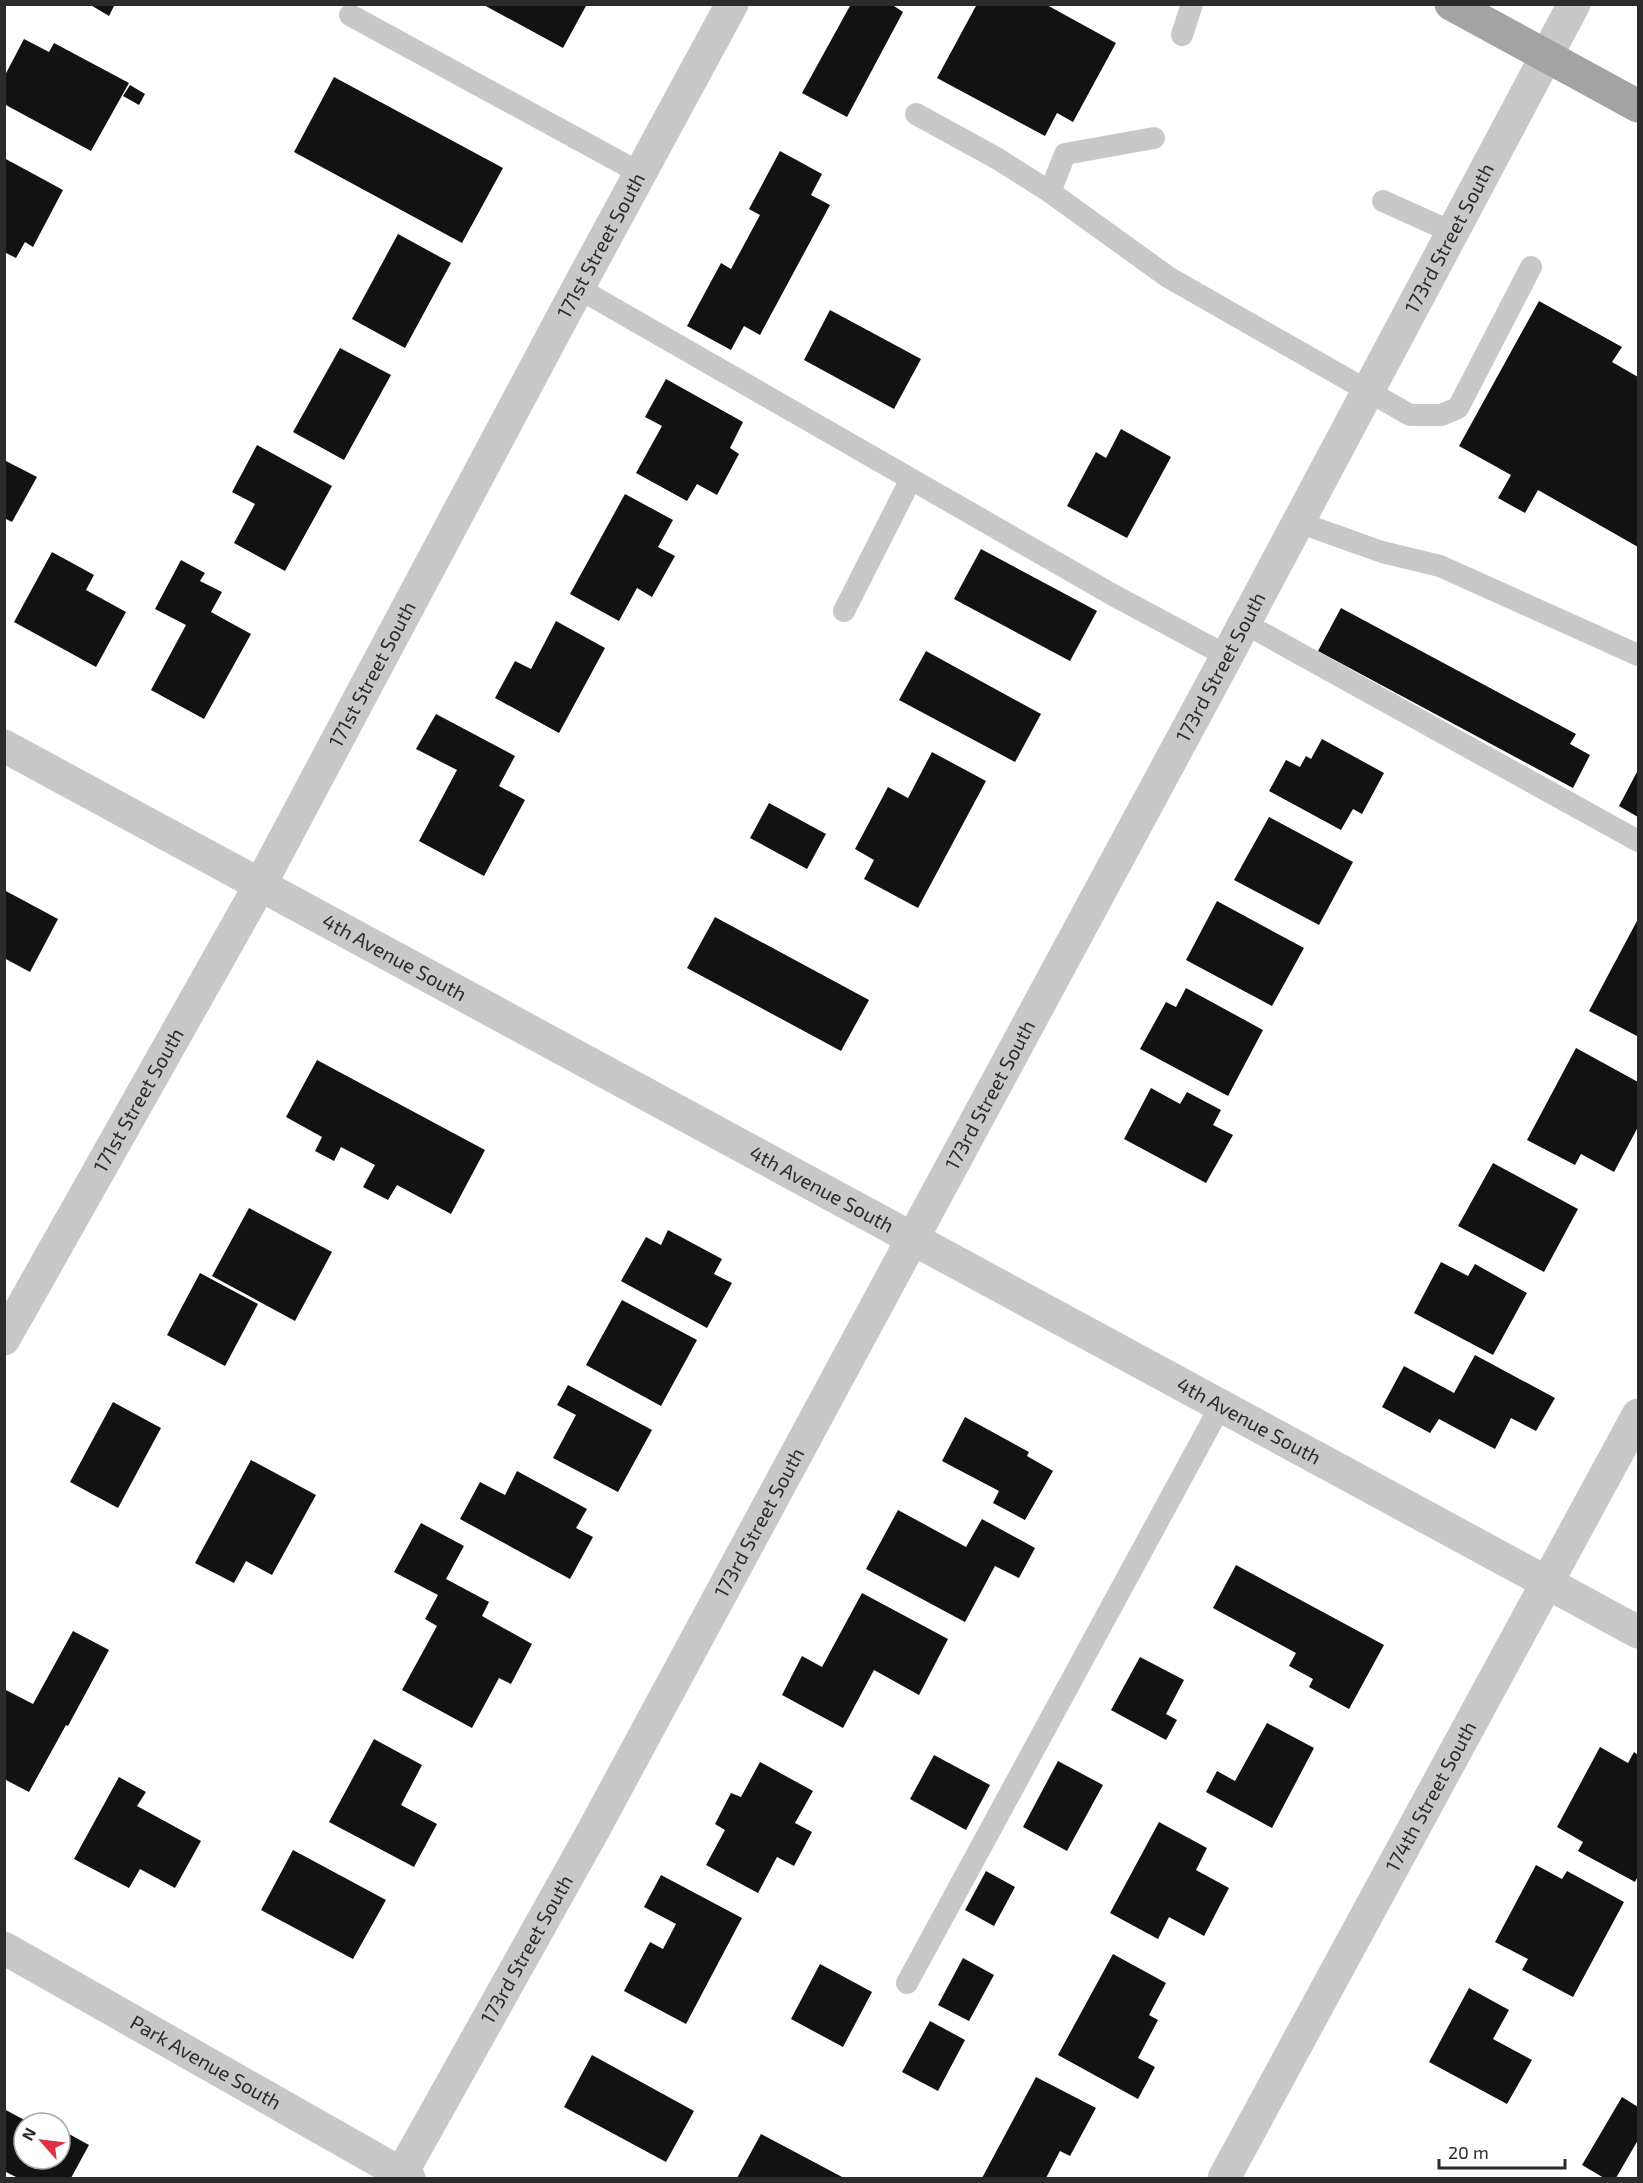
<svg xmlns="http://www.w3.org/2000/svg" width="1643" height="2183" viewBox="0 0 1643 2183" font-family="'Exo 2',sans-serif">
<rect width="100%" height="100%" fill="#fff"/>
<g fill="#121212">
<path d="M89,4H115L109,16Z"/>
<path d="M482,4H587L563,48Z"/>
<path d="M851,4H891L903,12L847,117L802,93Z"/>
<path d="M977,4H1045L1116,43L1073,122L1057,113L1045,136L937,78Z"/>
<path d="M24,39L49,52L54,43L129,83L91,151L4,104V77Z"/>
<path d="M334,77L503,168L462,243L294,152Z"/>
<path d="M130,85L145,94L139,105L123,96Z"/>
<path d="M780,151L822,174L811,195L830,205L760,335L744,326L731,350L687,326L721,263L731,269L760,215L749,209Z"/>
<path d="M4,158L63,190L33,247L25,242L16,258L4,252Z"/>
<path d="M398,234L451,263L405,348L352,319Z"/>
<path d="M1539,301L1622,347L1612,362L1638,377V547L1538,490L1525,513L1498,498L1511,475L1459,446Z"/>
<path d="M830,310L921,359L894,409L804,360Z"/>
<path d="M340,348L391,375L344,460L293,432Z"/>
<path d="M666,379L743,422L730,448L739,454L717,495L697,484L687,501L636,473L662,426L645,417Z"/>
<path d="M1121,429L1171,457L1127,538L1067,506L1096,452L1106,458Z"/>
<path d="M257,445L332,486L285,571L234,543L255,504L232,492Z"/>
<path d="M4,460L37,477L12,522L4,518Z"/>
<path d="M625,494L673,520L658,547L675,556L652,597L637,588L619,621L570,594Z"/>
<path d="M981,549L1097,611L1070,661L954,599Z"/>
<path d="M52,552L94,575L86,590L126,612L96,667L14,622Z"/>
<path d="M181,560L205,573L200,581L222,592L211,612L251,634L204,719L151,690L186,625L155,609Z"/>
<path d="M1341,608L1576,734L1570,744L1590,755L1573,788L1318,651Z"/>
<path d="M556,621L605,648L559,733L495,698L515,661L531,669Z"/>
<path d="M926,651L1041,714L1015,762L899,700Z"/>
<path d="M436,714L515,756L499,786L525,800L484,876L419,841L457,770L416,749Z"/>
<path d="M1322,739L1384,773L1362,814L1353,809L1341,830L1269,791L1286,760L1300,767L1306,756L1311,759Z"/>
<path d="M932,752L986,781L918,908L864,879L874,860L855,849L888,787L908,798Z"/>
<path d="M1638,770V817L1619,806Z"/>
<path d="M769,803L826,834L807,869L750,838Z"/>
<path d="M1269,817L1353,862L1319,925L1234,880Z"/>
<path d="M4,890L58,919L30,972L4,958Z"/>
<path d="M1217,901L1304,948L1272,1006L1186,960Z"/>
<path d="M715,917L869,1000L841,1051L687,968Z"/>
<path d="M1638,919V1033L1637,1036L1589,1011Z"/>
<path d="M1186,988L1263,1030L1228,1096L1140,1049L1166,1002L1176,1007Z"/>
<path d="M1576,1048L1638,1082V1127L1614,1172L1581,1154L1575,1165L1527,1140Z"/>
<path d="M317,1060L485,1150L451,1214L397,1185L388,1200L363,1187L375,1165L341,1147L334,1161L315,1151L322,1137L286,1117Z"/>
<path d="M1151,1088L1180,1104L1187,1092L1221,1110L1213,1125L1233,1135L1206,1183L1124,1139Z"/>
<path d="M1493,1163L1578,1209L1544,1272L1458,1226Z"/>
<path d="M249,1208L332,1252L295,1321L212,1276Z"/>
<path d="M668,1230L722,1259L714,1274L732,1283L707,1328L621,1281L646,1237L661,1245Z"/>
<path d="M1441,1262L1468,1276L1475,1264L1527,1293L1493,1355L1414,1313Z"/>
<path d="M200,1273L258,1304L225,1366L167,1335Z"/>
<path d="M622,1300L697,1340L661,1406L586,1365Z"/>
<path d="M1475,1355L1555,1398L1536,1431L1511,1418L1495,1449L1439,1419L1430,1433L1382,1407L1404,1366L1454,1393Z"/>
<path d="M568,1385L652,1430L618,1492L553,1458L576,1415L557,1405Z"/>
<path d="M113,1402L161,1428L118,1508L70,1482Z"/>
<path d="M965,1417L1029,1452L1027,1456L1053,1471L1025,1520L993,1503L999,1491L942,1461Z"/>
<path d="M251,1460L316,1495L272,1575L246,1561L234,1583L195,1563Z"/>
<path d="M517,1471L587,1509L576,1528L593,1537L570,1579L460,1519L480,1482L505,1495Z"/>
<path d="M898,1510L966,1547L982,1519L1035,1548L1019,1578L995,1566L965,1622L866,1569Z"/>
<path d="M421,1523L464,1546L446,1579L489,1602L482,1616L532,1644L511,1684L499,1678L472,1728L402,1690L437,1626L425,1619L438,1595L394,1572Z"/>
<path d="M1236,1565L1384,1645L1349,1709L1309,1687L1313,1679L1289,1666L1296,1653L1213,1608Z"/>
<path d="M862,1593L948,1639L919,1695L874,1670L843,1728L782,1695L802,1656L822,1667Z"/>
<path d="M73,1631L109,1650L68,1726L66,1725L29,1792L4,1779V1689L33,1704Z"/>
<path d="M1140,1657L1184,1680L1166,1714L1177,1720L1166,1740L1111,1710Z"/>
<path d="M1267,1723L1314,1748L1272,1828L1206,1792L1217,1771L1235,1781Z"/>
<path d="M374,1739L422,1765L401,1805L437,1824L414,1867L329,1822Z"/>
<path d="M1600,1747L1628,1763L1634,1752L1638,1755V1876L1635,1882L1578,1851L1583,1842L1557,1827Z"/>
<path d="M934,1755L990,1785L966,1830L910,1799Z"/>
<path d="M1058,1761L1103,1785L1067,1851L1023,1827Z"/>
<path d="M760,1762L813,1791L795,1823L812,1832L794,1866L777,1857L758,1893L706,1865L725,1830L715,1824L731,1793L741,1797Z"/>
<path d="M119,1777L146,1792L137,1806L201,1841L175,1888L140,1869L129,1888L74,1859Z"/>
<path d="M1159,1822L1207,1848L1196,1870L1229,1888L1204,1936L1169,1917L1158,1939L1110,1913Z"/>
<path d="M293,1850L386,1900L353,1959L261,1910Z"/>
<path d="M1536,1865L1562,1879L1567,1871L1624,1902L1573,1997L1522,1970L1528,1959L1495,1942Z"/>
<path d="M986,1871L1015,1887L994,1926L965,1910Z"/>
<path d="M661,1875L742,1918L686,2024L624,1991L650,1942L663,1949L676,1924L644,1907Z"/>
<path d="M1113,1954L1166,1983L1149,2015L1158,2020L1138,2058L1155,2067L1138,2099L1058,2055Z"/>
<path d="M963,1958L994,1975L969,2021L938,2005Z"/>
<path d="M820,1964L872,1992L843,2047L791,2019Z"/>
<path d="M1469,1988L1509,2010L1493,2039L1532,2060L1507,2104L1429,2062Z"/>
<path d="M930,2021L965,2040L938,2091L902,2072Z"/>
<path d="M592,2055L694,2111L666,2162L564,2107Z"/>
<path d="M1036,2077L1096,2108L1070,2156L1060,2151L1046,2178H982Z"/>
<path d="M1622,2097L1638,2107V2140L1616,2178H1604L1582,2165Z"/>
<path d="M4,2109L30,2123H24V2159H60V2129L89,2145L71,2178H18L4,2171Z"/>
<path d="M761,2134L844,2178H737Z"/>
</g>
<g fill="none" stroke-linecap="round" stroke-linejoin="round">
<g stroke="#c8c8c8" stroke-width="22">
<path d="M350,15L640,173"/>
<path d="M1182,35L1192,4"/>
<path d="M916,114L998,159L1050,192"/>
<path d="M1154,138L1065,154L1050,192L1168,277L1410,415H1441L1458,408L1531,267"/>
<path d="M1383,201L1452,232"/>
<path d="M578,288L1113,595L1227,656"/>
<path d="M1298,522L1382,552L1440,566L1638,655"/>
<path d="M844,611L911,479"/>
<path d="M1244,623L1638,841"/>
<path d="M907,1983L1221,1405"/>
</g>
<g stroke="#c8c8c8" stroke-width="33">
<path id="s1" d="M4,746L1638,1632"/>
<path id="s2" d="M4,1339L260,885L578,288L732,4"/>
<path id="s3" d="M4,1948L409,2178"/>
<path id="s4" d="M399,2178L593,1831L1227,656L1574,4"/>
</g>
<path stroke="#c8c8c8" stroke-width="33" id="s5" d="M1224,2178L1638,1415"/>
<path stroke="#a3a3a3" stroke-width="33" d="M1451,4L1638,106"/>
</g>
<g text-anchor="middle" stroke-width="6" stroke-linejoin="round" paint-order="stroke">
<g font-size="20" fill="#2b2b2b" stroke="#fff">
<text dy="7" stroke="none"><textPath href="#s4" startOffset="2206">173rd Street South</textPath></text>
<text dy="7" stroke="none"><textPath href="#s2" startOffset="1246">171st Street South</textPath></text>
<text dy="7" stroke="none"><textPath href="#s4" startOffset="1720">173rd Street South</textPath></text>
<text dy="7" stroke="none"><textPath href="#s2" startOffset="760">171st Street South</textPath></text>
<text dy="7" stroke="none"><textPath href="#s1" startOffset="444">4th Avenue South</textPath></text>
<text dy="7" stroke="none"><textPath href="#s4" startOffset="1234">173rd Street South</textPath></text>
<text dy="7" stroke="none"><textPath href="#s2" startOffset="274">171st Street South</textPath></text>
<text dy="7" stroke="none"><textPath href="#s1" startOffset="930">4th Avenue South</textPath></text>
<text dy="7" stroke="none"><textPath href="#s1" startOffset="1416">4th Avenue South</textPath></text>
<text dy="7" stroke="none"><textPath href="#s4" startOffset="748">173rd Street South</textPath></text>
<text dy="7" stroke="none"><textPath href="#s5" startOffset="434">174th Street South</textPath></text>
<text dy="7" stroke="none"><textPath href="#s4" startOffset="262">173rd Street South</textPath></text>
<text dy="7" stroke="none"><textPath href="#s3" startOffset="232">Park Avenue South</textPath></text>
</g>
</g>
<rect width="1643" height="2183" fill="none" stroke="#2b2b2b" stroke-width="12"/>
<g transform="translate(42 2141) rotate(298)"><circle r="28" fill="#ffffff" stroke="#aaaaaa" stroke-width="1.5"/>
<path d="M0-4.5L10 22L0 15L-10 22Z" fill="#df3143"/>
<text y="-9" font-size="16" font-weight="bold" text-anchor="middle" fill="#2b2b2b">N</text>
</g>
<path d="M1439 2159v9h126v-9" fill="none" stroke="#2b2b2b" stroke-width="3"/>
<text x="1448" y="2159" font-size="18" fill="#2b2b2b" stroke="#ffffff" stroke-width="4.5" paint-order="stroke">20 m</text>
</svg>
